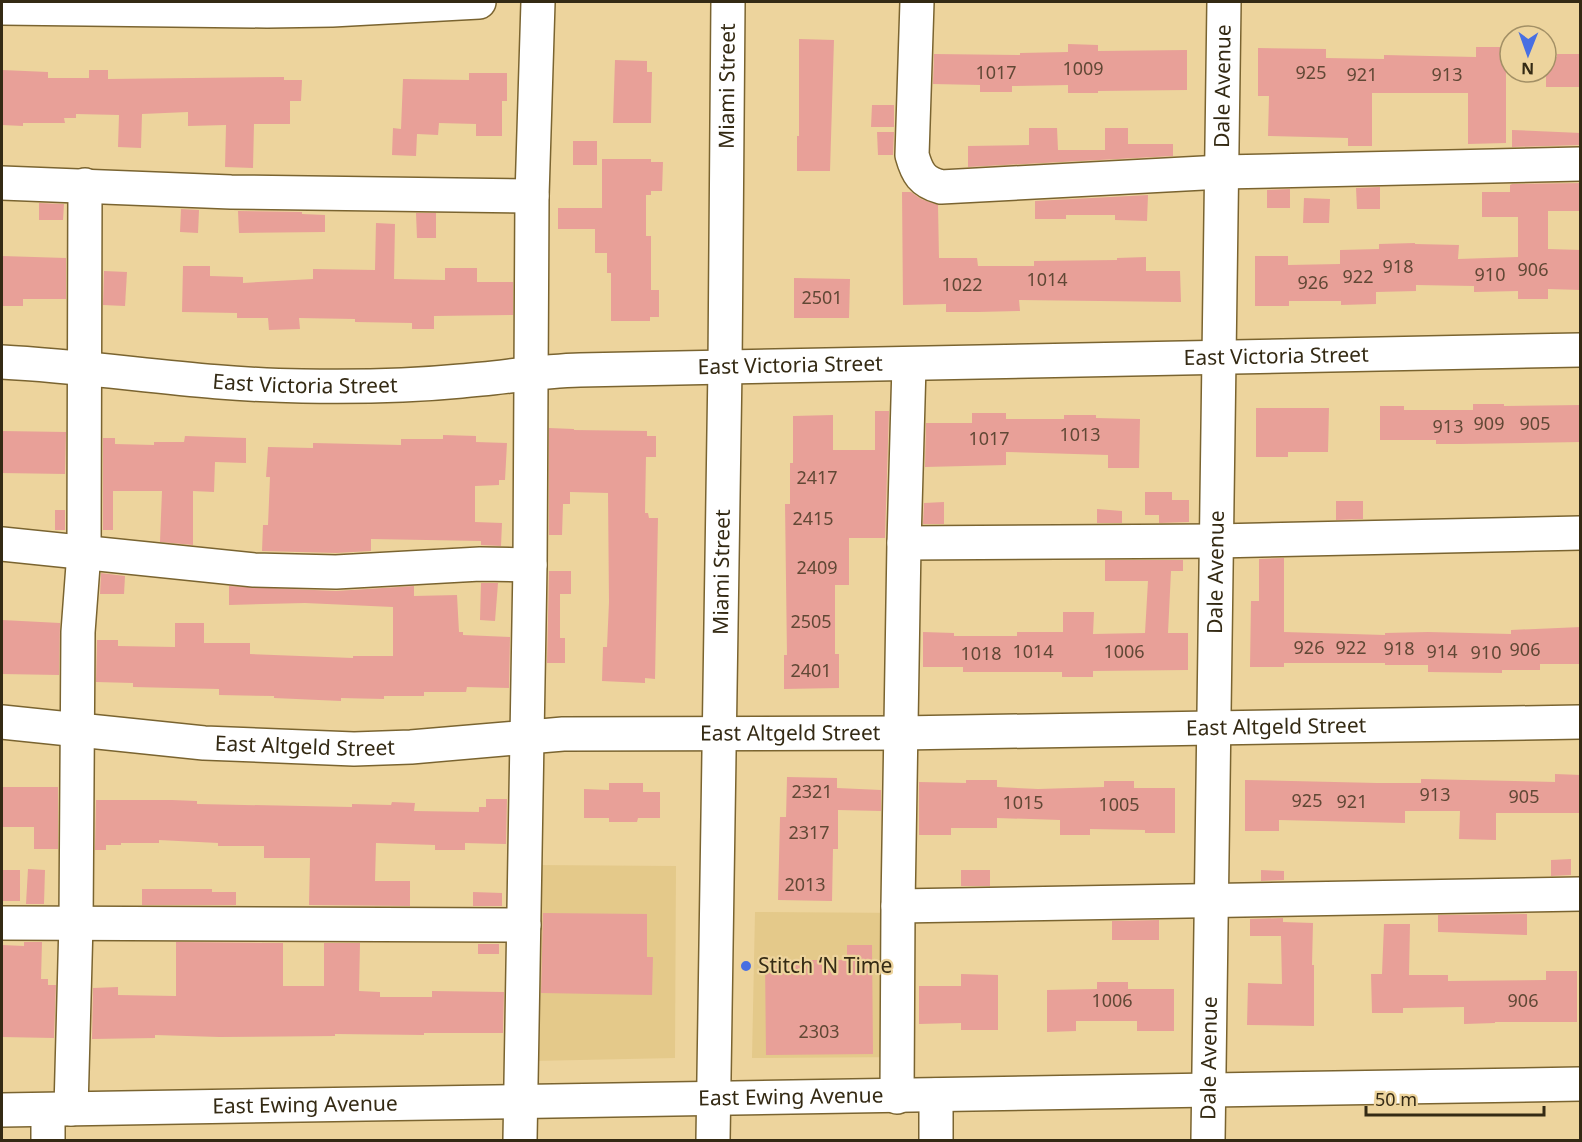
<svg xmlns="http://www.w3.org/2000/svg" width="1582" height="1142" viewBox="0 0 1582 1142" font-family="'Noto Sans',sans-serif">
<rect width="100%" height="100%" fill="#edd49d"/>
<g fill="#e4c98a">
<path d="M534,865L676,866L675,1058L532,1061Z"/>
<path d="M755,912L909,913V1057L752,1058Z"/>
</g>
<g fill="#e8a098">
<path d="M799,39L834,40L830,171H797V136H799Z"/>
<path d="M1068,44L1098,45V51L1187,50V90L1098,91V93H1068V85L1012,86V92H980V85L933,84L934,54L1020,55V53L1068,52Z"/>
<path d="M1476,47H1506V143L1468,144V93H1372V146H1348V138L1268,136L1269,96H1258V48L1326,49V58L1384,59V55L1476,57Z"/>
<path d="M1557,54H1581V87H1546V57H1557Z"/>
<path d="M615,60L647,61V72H652L651,123H613Z"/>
<path d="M2,70L48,72V78H89V70H108V79L284,77V80H302L301,101H290V124H254L253,168L225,167L226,125L188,126V112L142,114L141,148L118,147L119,115L76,114V118H64L65,123H23V126L2,125Z"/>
<path d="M469,73H507V101H502V136H476V124L439,123L438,135L417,134L416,156L392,155L393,128L401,129L403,79L469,80Z"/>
<path d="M872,105H894V127H871Z"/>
<path d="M1029,128H1057L1058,150H1105V128H1128V144H1173V156L968,167V146L1029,145Z"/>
<path d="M1512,130L1581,133V145L1512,147Z"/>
<path d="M877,132H894L893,155H878Z"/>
<rect x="573" y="141" width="24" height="24"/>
<path d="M602,159H651V162H663L662,191H651V195H646V236H651V290H659V317H650V321H611V273H607V253H595V229H558V208H602Z"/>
<path d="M1581,183V211H1548V249L1581,250V290L1548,289V299H1518V291L1474,292V286L1416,285V291L1376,292V304L1341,305V301H1289V306H1255V256H1288V265L1340,264V250L1379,249V244L1415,243V244L1459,245L1458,259L1518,257V217H1482V192H1510V185L1512,184Z"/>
<path d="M1380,187V209H1357L1356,188Z"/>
<path d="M1290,189V208H1267V190Z"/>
<path d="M902,192H911L921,199L938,205L939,258H977L978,266H1034V261L1117,260V258L1146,257V271H1180L1181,302L1019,300L1020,311L978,312H946V304L903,305Z"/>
<path d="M1148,195L1147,221L1115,220V215H1066V219H1035V201Z"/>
<path d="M1304,198L1330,199L1329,223H1303Z"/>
<path d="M39,203L64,204L63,220H39Z"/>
<path d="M181,209L199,210L198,233L180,232Z"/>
<path d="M238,211L302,212V214L325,215V232L239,233Z"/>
<path d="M416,213H436V238H417Z"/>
<path d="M376,223L395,224L394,279L445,280V268H477V282H513V315L434,316V329H412V323L355,322V319L299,318L300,329L269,330L268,318H237V313L182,312L183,266H210V276L243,277V283L313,279V269L375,270Z"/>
<path d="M2,256L66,258V299H23V306H2Z"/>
<path d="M104,271L127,272L125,306L103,305Z"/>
<path d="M794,278L850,279L849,318H794Z"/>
<path d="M1473,404H1504V406L1581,405V442L1460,444H1436V440H1380V406H1404V410H1473Z"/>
<path d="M1256,408H1329L1328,452H1288V457H1256Z"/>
<path d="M875,411H889L885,538H849V585H835V654H839V688L784,689V655H787L785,504H790V463H793V416L833,415V450H875Z"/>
<path d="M972,413H1006V419H1064V415H1096V418L1140,419L1139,468H1108V455L1006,452V465L925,467L926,423H972Z"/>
<path d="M549,428L574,429V430L647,431V436H656V457H646L645,513H648L649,518H658L655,679L645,678V683L602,681L603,647H607L609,602L608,493L570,492V504H563L562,535H549Z"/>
<path d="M2,431L66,432L65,474L2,473Z"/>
<path d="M443,435L476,436V442L507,443L505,480H499V485L475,486V522L502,523L501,546L481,545V541L371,539V551L336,553L262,551L263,525H268L270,477H266L268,447L313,448V443L401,445V439H443Z"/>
<path d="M185,436L246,438V463L215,462L214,492L193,491V545L160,542L162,491H113V530H103V438H115V444L154,445V442H184Z"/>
<path d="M1145,492H1172V500H1189V522L1159,523V515H1145Z"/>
<path d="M1336,501H1363V519L1336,520Z"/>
<path d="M944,502V524H923L924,503Z"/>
<path d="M1097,509L1122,511V523H1097Z"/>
<rect x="55" y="510" width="10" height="20"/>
<path d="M1284,558V632L1385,635V633L1428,632L1511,634V630L1581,627V664H1540V670H1502V673L1428,672V665H1385V663H1284V667H1250L1251,601H1259V559Z"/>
<path d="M1105,560H1183V571H1171L1168,633H1188V670L1093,671V677H1062V672H963V667H923V632L954,633V636H1017V632H1063V612H1094L1093,634L1145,633L1148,581H1105Z"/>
<path d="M549,571H571V594H560V638H565V663H547Z"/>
<path d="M101,573L125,576L124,594H100Z"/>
<path d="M481,583H498L495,621L480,620Z"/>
<path d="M229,586L336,591L414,586V596L457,595L459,632H463V635L510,637L509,688L467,687L466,692H424V696H384V699L341,698V701L274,698V696L219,695V689L133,687V683L96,682L97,640H118V646L175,647V623H204V643H250V654L353,658V656H393V607L305,603L229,605Z"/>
<path d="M2,620L60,623L59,675L2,674Z"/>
<path d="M1555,774L1581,775V813H1496V840L1459,839L1460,811H1405V823L1279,820V831H1245V780L1377,783H1421V779L1555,782Z"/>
<path d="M787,777L837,778V788L881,790V811L838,810V849H833L832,901L778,900L780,817H786Z"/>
<path d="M966,780H997V787L1038,789L1104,787V781H1134V788H1175V833H1145V830L1090,829V835H1060V820L997,818V828H951V835H919V782L966,783Z"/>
<path d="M609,783H643V792H660V818H638L637,822H609V818H584V789L609,790Z"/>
<path d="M2,787H58V849H34V827H2Z"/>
<path d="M486,799H507L506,844L465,843V850H435V845L376,843L375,881H410V906L309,905L310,858H264V846H218V843L159,840V843H121V845H106V850H95L96,800H172L197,801V804L352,807V804L391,805L392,802L415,803L414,811L479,812V807H486Z"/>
<path d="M1571,859V875L1551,876V860Z"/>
<path d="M28,869L45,870L44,904H26Z"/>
<rect x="2" y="870" width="18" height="31"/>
<rect x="961" y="870" width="29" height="16"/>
<path d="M1261,870L1284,871V880L1261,881Z"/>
<path d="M142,889H212V892H236V905H142Z"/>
<path d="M473,892L502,893V906H473Z"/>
<path d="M543,913L647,914V957H653L652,995L541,993Z"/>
<path d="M1527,914V935L1438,932V915Z"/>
<path d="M1283,918V922L1313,923L1312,965H1314V1026L1247,1025L1248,983L1282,984L1281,936H1250V919Z"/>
<path d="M1159,920V940H1112V921Z"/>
<path d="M1384,924H1410L1409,975H1448V981L1546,980V971H1577V1022H1495V1023L1464,1024V1007L1403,1008V1013H1372L1371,974H1382Z"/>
<path d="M24,942H42L41,979H48V985H56L54,1038L2,1037V945L24,946Z"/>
<path d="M176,942L283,943V986H324V943H360L359,991L380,992V997H432V991L504,992L503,1033H424V1035L335,1034V1036L219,1037L155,1035V1038L92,1039L93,988L118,987V995L176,996Z"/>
<rect x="478" y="944" width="21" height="10"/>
<path d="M847,945H872L873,1054L766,1055L765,960H847Z"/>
<path d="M961,974L998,975V1030H961V1023L919,1024V986H961Z"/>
<path d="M1097,982H1128V989H1174V1031H1137V1021H1076V1031L1047,1032V990L1097,989Z"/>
</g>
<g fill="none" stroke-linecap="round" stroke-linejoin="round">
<g stroke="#7a6430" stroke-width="36">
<g id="minor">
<path d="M917,2L912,155C917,173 922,182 941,187L1222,172L1580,164"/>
<path d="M2,8L267,11L332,10L479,2"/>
<path d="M2,183L231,192L532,196"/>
<path id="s1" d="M2,362C102,367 201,385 302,386C355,387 409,386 461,381C501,378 540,371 580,370C913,362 1247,358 1580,350"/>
<path d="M904,543L1217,541L1580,533"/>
<path d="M2,544L254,570L336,572L480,564L530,565"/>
<path id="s2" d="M2,722L204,743L354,749L411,747L563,734L901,733L1580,722"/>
<path d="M898,906L1580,894"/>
<path d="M2,923L524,925"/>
<path d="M897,1097L898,906L904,543L909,365"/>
<path d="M71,1109L76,923L78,632L84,552L85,185"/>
<path id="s3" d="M2,1110L1580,1084"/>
<path d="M48,1140V1110"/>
<path d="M520,1140L530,565L532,196L538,2"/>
<path id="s4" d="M713,1140L725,367L728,2"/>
<path d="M936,1140V1095"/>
<path id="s5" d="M1208,1140L1224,2"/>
</g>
</g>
<use href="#minor" stroke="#fff" stroke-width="33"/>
</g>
<circle fill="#486fe2" stroke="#edd49d" stroke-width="2" cx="746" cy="966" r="6"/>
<g text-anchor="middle" stroke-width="4.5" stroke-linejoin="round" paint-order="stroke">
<g font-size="18" fill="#614835">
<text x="1083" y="75">1009</text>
<text x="996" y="79">1017</text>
<text x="1311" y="79">925</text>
<text x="1362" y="81">921</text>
<text x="1447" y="81">913</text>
<text x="1398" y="273">918</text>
<text x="1533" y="276">906</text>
<text x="1490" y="281">910</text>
<text x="1358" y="283">922</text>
<text x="1047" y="286">1014</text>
<text x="1313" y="289">926</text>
<text x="962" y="291">1022</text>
<text x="822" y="304">2501</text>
<text x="1489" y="430">909</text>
<text x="1535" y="430">905</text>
<text x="1448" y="433">913</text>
<text x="1080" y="441">1013</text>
<text x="989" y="445">1017</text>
<text x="817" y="484">2417</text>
<text x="813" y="525">2415</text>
<text x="817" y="574">2409</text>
<text x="811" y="628">2505</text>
<text x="1309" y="654">926</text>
<text x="1351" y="654">922</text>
<text x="1399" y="655">918</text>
<text x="1525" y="656">906</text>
<text x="1033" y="658">1014</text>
<text x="1124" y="658">1006</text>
<text x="1442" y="658">914</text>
<text x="1486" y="659">910</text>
<text x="981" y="660">1018</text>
<text x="811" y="677">2401</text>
<text x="812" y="798">2321</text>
<text x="1435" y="801">913</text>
<text x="1524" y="803">905</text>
<text x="1307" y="807">925</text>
<text x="1352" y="808">921</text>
<text x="1023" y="809">1015</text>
<text x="1119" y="811">1005</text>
<text x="809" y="839">2317</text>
<text x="805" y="891">2013</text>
<text x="1112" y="1007">1006</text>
<text x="1523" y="1007">906</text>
<text x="819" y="1038">2303</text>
</g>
<g font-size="21" fill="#342a14" stroke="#edd49d">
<text dy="7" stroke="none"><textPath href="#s4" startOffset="1054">Miami Street</textPath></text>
<text dy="7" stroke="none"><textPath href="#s5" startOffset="1054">Dale Avenue</textPath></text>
<text dy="7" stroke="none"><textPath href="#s1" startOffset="1276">East Victoria Street</textPath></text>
<text dy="7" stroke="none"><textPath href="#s1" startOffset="790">East Victoria Street</textPath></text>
<text dy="7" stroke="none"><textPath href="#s1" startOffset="304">East Victoria Street</textPath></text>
<text dy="7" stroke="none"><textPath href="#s4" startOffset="568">Miami Street</textPath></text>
<text dy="7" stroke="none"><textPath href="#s5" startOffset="568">Dale Avenue</textPath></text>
<text dy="7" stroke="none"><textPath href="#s2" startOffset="1276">East Altgeld Street</textPath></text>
<text dy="7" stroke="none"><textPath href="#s2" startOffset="790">East Altgeld Street</textPath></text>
<text dy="7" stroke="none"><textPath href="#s2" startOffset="304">East Altgeld Street</textPath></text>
<text dy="7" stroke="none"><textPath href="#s5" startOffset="82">Dale Avenue</textPath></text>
<text dy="7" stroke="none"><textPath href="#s3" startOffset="789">East Ewing Avenue</textPath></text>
<text dy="7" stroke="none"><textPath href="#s3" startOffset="303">East Ewing Avenue</textPath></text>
</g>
<g font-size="21" fill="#342a14" stroke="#edd49d" text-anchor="start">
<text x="758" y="973">Stitch ‘N Time</text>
</g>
</g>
<rect width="1582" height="1142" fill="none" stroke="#342a14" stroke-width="6"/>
<g transform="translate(1528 54) rotate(181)"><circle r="28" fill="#edd49d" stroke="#a39066" stroke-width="1.5"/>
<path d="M0-4.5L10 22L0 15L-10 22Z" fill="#486fe2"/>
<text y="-9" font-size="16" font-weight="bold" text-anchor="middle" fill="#342a14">N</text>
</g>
<path d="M1366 1106v9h178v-9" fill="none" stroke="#342a14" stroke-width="3"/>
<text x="1375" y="1106" font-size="18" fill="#342a14" stroke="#edd49d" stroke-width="4.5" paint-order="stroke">50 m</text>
</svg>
